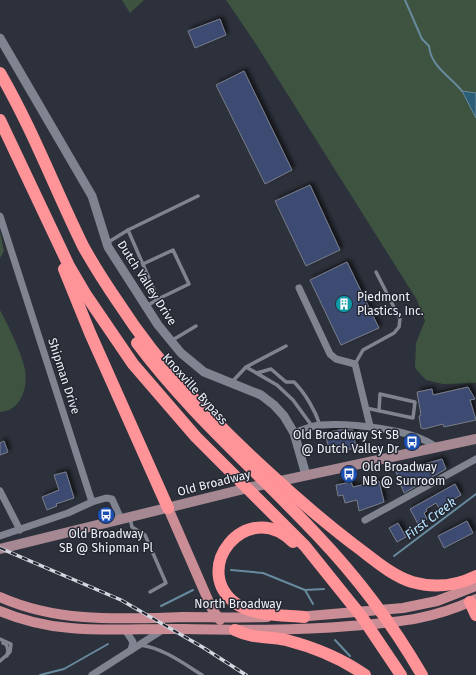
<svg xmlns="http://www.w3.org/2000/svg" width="476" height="675" viewBox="0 0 476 675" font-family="'Fira Sans',sans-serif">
<defs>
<filter id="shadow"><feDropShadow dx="3" dy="-3" stdDeviation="2" flood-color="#0009"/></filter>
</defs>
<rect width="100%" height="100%" fill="#2d313b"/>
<g fill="#3e5440">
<path d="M122,0H144L130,13Z"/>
<path d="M226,0H476V383L443,384L426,380L415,368L416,343L425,321L417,300L254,41Z"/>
<path d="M0,232L4,251L0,258Z"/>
<path d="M0,310C8,325 22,354 25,370C28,389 20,411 0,412Z"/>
</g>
<path fill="#2d5e78" stroke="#678a9f" d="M462,91L476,93V118Z"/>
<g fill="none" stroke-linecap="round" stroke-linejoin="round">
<g stroke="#678a9f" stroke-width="2">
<path d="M405,0L422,39L429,46C431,67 450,76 462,91"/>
<path d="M394,556L476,494"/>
<path d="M231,570L263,573L305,590L324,589"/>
<path d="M305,590L313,604"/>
<path d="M161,606L193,590"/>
<path d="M335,640L350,656"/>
<path d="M40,675L64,669L108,644"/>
</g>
</g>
<g fill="#3e4b72" stroke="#787d89" filter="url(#shadow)">
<path d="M220,19L226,35L195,48L188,31Z"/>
<path d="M244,71L292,170L265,184L216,85Z"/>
<path d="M310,185L340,250L306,266L275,201Z"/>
<path d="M347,262L379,328L341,345L310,280Z"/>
<path d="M468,387L475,399L470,400L476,420L444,427L443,424L424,429L421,428L419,416L421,415L417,392L432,389L433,395Z"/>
<path d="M339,430H353L356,448L330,453L325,433Z"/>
<path d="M4,441L8,452L0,455V443Z"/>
<path d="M442,459L446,469L404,493L396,472Z"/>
<path d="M66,472L74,498L56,504L57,506L47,510L42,497L59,490L54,475Z"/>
<path d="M379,481L384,502L359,511L357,500L345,503L343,495L338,496L336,485L351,482L353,487Z"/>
<path d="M455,484L461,495L439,508L436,503L426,509L427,511L424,513L427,519L418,524L410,509Z"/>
<path d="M467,521L473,533L444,548L438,536Z"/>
<path d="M398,523L406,537L397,542L389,528Z"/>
</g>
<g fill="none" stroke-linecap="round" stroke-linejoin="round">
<g stroke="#7f8490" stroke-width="3.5">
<path d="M107,243L128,230"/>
<path d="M143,264L173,250L189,284L158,299"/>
<path d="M147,306L158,299L128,230L198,196"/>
<path d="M171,341L196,326"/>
<path d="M355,364L363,350L394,333L399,327L400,319L376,272"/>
<path d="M246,367L286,346"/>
<path d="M257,373L271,369L286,382H294C305,393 315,410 320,425"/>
<path d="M231,383L246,367L277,385L293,400L312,426"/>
<path d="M366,408L413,418L415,402L380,394L379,411"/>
<path d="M130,518L132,527L145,535L166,583L150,592"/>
<path d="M0,639L11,644L10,652L0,661"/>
<path d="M3,643L6,644L8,650L7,656"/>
<path d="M140,645C163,648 183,663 202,675"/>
</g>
<g stroke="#7f8490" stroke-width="7">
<path d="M0,216L92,502L106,498L112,499L121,519"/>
<path d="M299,288L330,354L336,359L355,364L370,426"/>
<path d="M294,433C303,430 312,425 321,425C350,423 413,429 436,447"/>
<path d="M0,491L20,530"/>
<path d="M365,520L476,459"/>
<path d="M0,536L68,513L92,502"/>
<path d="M126,631L133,642L131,650"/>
<path d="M92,675L164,629"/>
</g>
<path stroke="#7f8490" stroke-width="9" d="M0,38L92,196L108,247L158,325L181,353L204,372L261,395L274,405L284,416L294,433L306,475"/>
<path stroke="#a58892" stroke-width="10" d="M0,549L252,487L476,439"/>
<g stroke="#cb8d95" stroke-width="10">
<path d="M168,508L212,609L220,620"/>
<path d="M0,597C58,623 120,619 182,617C210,617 239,618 267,617"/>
<path d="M0,611C61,637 119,628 183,629C239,630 294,631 350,626C397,622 432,620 476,599"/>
<path d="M297,617L403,608L437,601L476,586"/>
</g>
<g stroke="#fe9398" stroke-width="12">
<path d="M0,73C32,128 55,189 83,246C94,266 107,286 120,305C160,367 212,420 266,470C294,496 323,521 353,544C371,557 390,575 412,582C433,588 456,586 476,576"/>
<path d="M0,120L69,266L86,295L133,364L196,437L305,546L362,617L401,675"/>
<path d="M64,269L90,333L168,508"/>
<path d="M137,343C190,414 257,471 317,535C357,577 393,625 422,675"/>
<path d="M293,542C247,496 187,571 238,605C256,616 284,615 304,617"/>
<path d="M470,602L476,615"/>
<path d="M235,630C254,639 267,636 286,640C313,647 341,658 365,675"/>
</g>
<g stroke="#d3d6de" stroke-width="3.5">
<path id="rail" d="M0,548L121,600L204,648L246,675"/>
</g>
<use href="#rail" stroke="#242731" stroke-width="2" stroke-dasharray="6" stroke-linecap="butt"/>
</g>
<defs>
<g id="building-disc" transform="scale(0.9)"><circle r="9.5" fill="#0f9aa8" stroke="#242731"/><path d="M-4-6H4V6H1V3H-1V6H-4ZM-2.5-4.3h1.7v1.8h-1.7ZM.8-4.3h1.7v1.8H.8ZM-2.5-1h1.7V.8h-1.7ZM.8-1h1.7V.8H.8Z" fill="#fff"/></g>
<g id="bus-disc" transform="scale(0.9)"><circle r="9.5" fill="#1a4fb4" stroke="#242731"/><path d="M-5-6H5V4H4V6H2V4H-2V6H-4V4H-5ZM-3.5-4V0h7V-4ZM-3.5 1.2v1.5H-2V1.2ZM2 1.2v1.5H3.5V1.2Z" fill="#fff"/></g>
</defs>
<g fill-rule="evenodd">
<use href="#building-disc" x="344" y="304"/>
<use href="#bus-disc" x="412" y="442"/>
<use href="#bus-disc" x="349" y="474"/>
<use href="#bus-disc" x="106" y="515"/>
</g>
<g text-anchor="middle" stroke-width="3" stroke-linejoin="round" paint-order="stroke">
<g font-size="12" fill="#eff2f9" stroke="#242731">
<text transform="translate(147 283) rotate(57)" y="4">Dutch Valley Drive</text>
<text transform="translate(64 376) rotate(72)" y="4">Shipman Drive</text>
<text transform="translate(195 389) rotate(48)" y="4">Knoxville Bypass</text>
<text transform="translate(214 483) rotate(-14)" y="4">Old Broadway</text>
<text x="238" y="608">North Broadway</text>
</g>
<g font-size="12" fill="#eff2f9" stroke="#242731" text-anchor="start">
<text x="357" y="301">Piedmont<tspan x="357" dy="14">Plastics, Inc.</tspan></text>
<text x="399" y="439" text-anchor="end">Old Broadway St SB<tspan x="399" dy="14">@ Dutch Valley Dr</tspan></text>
<text x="362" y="471">Old Broadway<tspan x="362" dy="14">NB @ Sunroom</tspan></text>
<text x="106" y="538" text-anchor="middle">Old Broadway<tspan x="106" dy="14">SB @ Shipman Pl</tspan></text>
</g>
<g font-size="13" font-style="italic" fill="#b8e4fe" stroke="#242731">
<text transform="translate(430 518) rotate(-37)" y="5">First Creek</text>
</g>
</g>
</svg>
